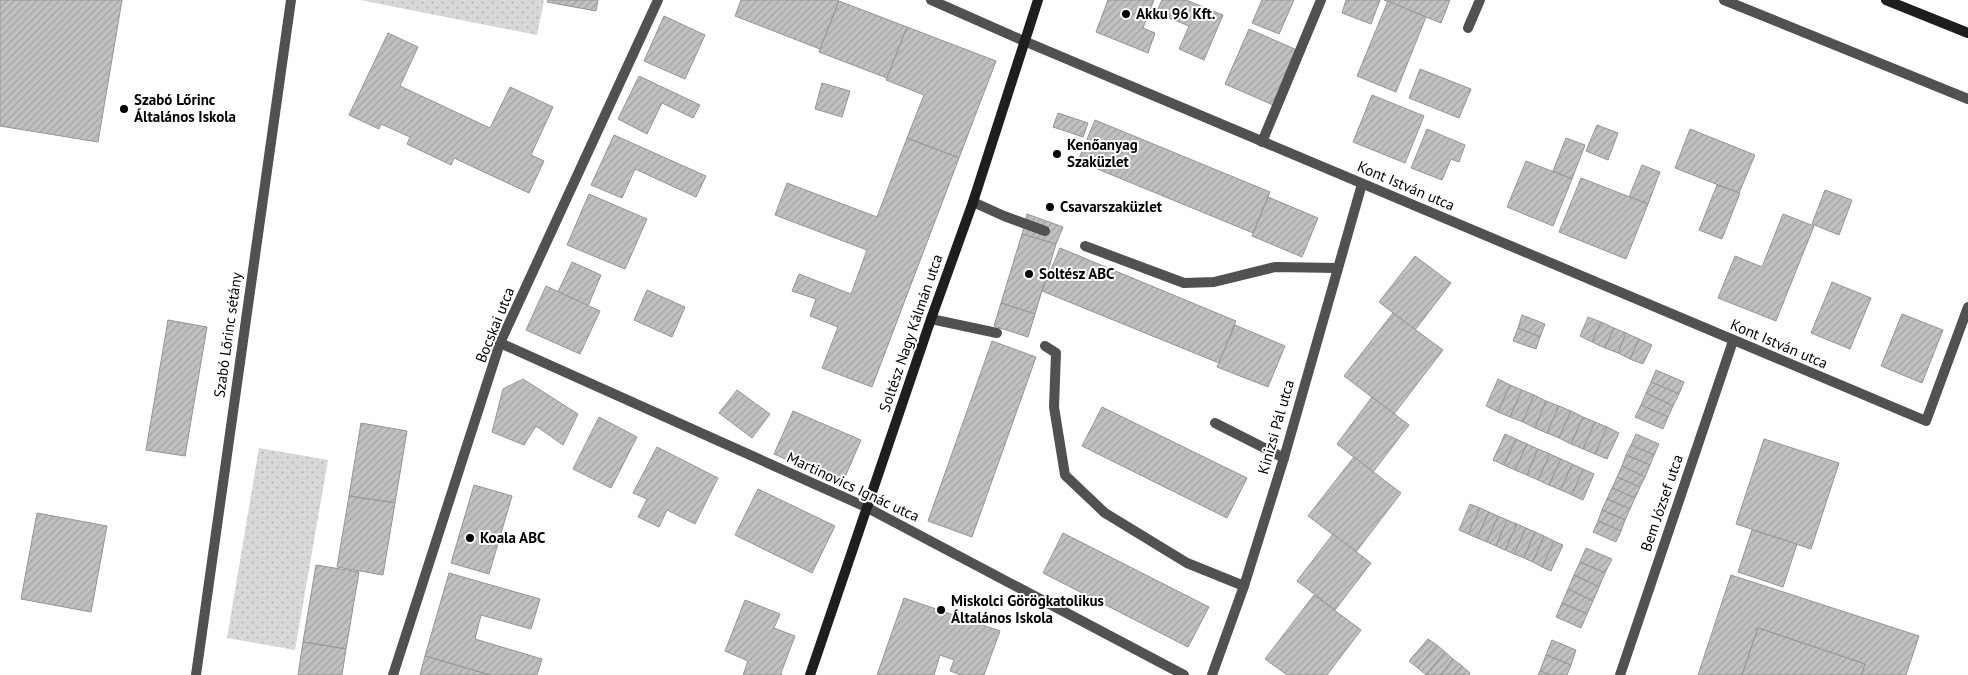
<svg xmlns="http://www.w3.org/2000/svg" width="1968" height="675" viewBox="0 0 1968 675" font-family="'PT Sans',sans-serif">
<defs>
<pattern id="park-dots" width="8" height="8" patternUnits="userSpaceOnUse" patternTransform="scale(1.25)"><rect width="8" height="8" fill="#d8d8d8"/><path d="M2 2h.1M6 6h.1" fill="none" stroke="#b8b8b8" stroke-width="1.8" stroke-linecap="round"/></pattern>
<pattern id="building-hatch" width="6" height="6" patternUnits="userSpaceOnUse" patternTransform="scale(1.25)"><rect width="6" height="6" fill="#c0c0c0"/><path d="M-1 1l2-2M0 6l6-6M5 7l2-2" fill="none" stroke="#a3a3a3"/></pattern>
</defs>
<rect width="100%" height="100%" fill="#fff"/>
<g fill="url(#park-dots)">
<path d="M360,0H544L537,35Z"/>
<path d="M259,448L328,460L295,650L227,638Z"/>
</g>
<g fill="url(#building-hatch)" stroke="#959595">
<path d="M0,0H122L98,142L0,126Z"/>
<path d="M548,0H598L596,11L547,2Z"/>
<path d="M741,0H836L839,1L820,49L735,16Z"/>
<path d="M1108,0H1154L1143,28L1155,33L1148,53L1096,32Z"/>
<path d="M1162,0H1186L1223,15L1204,60L1179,49L1189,26L1156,13Z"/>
<path d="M1262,0H1294L1279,34L1252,23Z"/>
<path d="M1346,0H1380L1371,24L1342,13Z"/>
<path d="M1384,0H1450L1441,23Z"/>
<path d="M839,1L907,27L887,78L819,52Z"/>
<path d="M1388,1L1426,17L1396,92L1357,76Z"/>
<path d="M664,16L705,35L685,79L644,61Z"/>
<path d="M907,27L996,61L959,158L907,138L924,95L886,80Z"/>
<path d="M1249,29L1297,50L1273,105L1225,84Z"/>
<path d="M388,33L418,47L400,86L490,128L510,87L553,107L531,155L544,161L529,193L454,158L451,165L407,144L410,137L381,124L379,129L349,115Z"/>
<path d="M1420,69L1471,89L1459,118L1409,98Z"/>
<path d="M639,76L700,105L693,118L662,103L647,134L618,119Z"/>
<path d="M822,83L850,91L842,117L815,109Z"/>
<path d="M1372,95L1424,116L1405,163L1353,142Z"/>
<path d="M1058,113L1088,123L1083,137L1053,127Z"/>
<path d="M1095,120L1270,192L1253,233L1078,161Z"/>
<path d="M1597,125L1618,133L1608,160L1586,151Z"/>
<path d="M1427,129L1465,145L1459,162L1451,159L1442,180L1411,168Z"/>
<path d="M1690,129L1755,155L1739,193L1675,168Z"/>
<path d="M614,135L706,176L696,197L635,169L622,198L591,185Z"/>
<path d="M907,138L959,158L872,387L822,368L838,327L810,316L816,299L792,291L799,274L851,294L867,250L775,215L787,183L877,217Z"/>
<path d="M1566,138L1585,145L1572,179L1553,171Z"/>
<path d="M1526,161L1572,179L1553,226L1507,207Z"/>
<path d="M1642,165L1660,172L1648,204L1629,197Z"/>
<path d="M1581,178L1648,204L1626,259L1559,232Z"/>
<path d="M1717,185L1740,193L1722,239L1699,230Z"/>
<path d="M1825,190L1852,200L1839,235L1812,224Z"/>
<path d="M589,194L647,219L625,269L567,245Z"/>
<path d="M1268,197L1318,218L1302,257L1252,236Z"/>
<path d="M1027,214L1063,227L1056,244L1022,234Z"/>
<path d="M1783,214L1814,226L1776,321L1718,298L1735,256L1762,267Z"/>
<path d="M1022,234L1056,244L1035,314L1001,303Z"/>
<path d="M1060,248L1236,321L1219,363L1042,291Z"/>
<path d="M1415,256L1451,283L1415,330L1379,302Z"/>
<path d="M572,262L601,275L588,306L558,292Z"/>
<path d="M1832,282L1871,298L1850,349L1811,333Z"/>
<path d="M546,286L600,311L580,354L526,330Z"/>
<path d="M647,290L685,307L672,337L634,320Z"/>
<path d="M1001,303L1035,314L1028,337L994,326Z"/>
<path d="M1393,313L1443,350L1394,414L1344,376Z"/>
<path d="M1902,314L1943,330L1922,383L1881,366Z"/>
<path d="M1522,315L1545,324L1540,337L1518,328Z"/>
<path d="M1588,317L1601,322L1592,342L1580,336Z"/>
<path d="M168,320L207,327L185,456L146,450Z"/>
<path d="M1601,322L1614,328L1605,348L1592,342Z"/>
<path d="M1235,325L1285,346L1268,387L1217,367Z"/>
<path d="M1518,328L1540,337L1536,349L1513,341Z"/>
<path d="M1614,328L1626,333L1618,353L1605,348Z"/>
<path d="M1626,333L1639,339L1630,359L1618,353Z"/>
<path d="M1639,339L1652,345L1643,364L1630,359Z"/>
<path d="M992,341L1036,357L972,537L928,521Z"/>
<path d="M1656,370L1684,382L1679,394L1651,382Z"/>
<path d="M523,379L578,414L563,445L536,426L524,445L492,432L503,389Z"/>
<path d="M1498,379L1510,385L1498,412L1486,406Z"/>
<path d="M1651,382L1679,394L1673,406L1646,393Z"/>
<path d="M1510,385L1522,390L1510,417L1498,412Z"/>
<path d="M737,390L770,414L752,438L719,413Z"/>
<path d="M1522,390L1534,395L1523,422L1510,417Z"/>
<path d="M1646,393L1673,406L1668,417L1641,405Z"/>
<path d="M1534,395L1546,401L1535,428L1523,422Z"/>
<path d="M1372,397L1409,425L1373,472L1337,444Z"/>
<path d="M1546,401L1559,406L1547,433L1535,428Z"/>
<path d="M1641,405L1668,417L1663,429L1635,417Z"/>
<path d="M1559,406L1571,411L1559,438L1547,433Z"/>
<path d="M1102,407L1247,478L1227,518L1082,446Z"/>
<path d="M793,411L861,440L842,484L774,454Z"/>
<path d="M1571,411L1583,417L1571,444L1559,438Z"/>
<path d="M599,417L637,437L611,488L573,469Z"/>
<path d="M1583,417L1595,422L1583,449L1571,444Z"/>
<path d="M1595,422L1607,427L1595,454L1583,449Z"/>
<path d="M361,423L407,431L395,503L349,496Z"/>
<path d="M1607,427L1619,433L1607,459L1595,454Z"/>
<path d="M1505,434L1516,439L1504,465L1493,460Z"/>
<path d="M1636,434L1659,444L1654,455L1631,445Z"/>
<path d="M1516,439L1527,444L1515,470L1504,465Z"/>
<path d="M1764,439L1839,463L1811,549L1736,524Z"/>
<path d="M1527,444L1538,449L1527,475L1515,470Z"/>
<path d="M1631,445L1654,455L1650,465L1626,455Z"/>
<path d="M657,447L718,478L695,524L667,510L659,527L638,517L647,499L633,493Z"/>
<path d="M1538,449L1550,454L1538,480L1527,475Z"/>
<path d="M1550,454L1561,459L1549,485L1538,480Z"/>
<path d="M1626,455L1650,465L1645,477L1622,466Z"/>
<path d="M1354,457L1401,493L1356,552L1308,516Z"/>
<path d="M1561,459L1572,464L1561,490L1549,485Z"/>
<path d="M1572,464L1583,469L1572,495L1561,490Z"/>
<path d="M1622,466L1645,477L1640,487L1617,477Z"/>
<path d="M1583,469L1594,474L1583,500L1572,495Z"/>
<path d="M1617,477L1640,487L1635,498L1612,488Z"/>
<path d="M474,485L512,496L489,574L451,563Z"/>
<path d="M1612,488L1635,498L1630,509L1607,499Z"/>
<path d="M758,489L835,526L812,573L735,535Z"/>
<path d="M349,496L395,503L383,575L337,567Z"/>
<path d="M1607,499L1630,509L1625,520L1602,510Z"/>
<path d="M1470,504L1480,508L1468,534L1459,530Z"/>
<path d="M1480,508L1489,512L1477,538L1468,534Z"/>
<path d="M1602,510L1625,520L1621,531L1598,521Z"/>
<path d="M1489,512L1498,516L1487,542L1477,538Z"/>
<path d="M37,513L107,526L91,612L21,599Z"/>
<path d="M1498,516L1507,520L1496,546L1487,542Z"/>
<path d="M1507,520L1517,524L1505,550L1496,546Z"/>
<path d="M1598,521L1621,531L1616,542L1593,532Z"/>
<path d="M1517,524L1526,528L1514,554L1505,550Z"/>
<path d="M1526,528L1535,532L1524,558L1514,554Z"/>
<path d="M1752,530L1797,544L1783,587L1738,572Z"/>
<path d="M1535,532L1544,536L1533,562L1524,558Z"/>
<path d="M1063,533L1209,607L1188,647L1043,573Z"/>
<path d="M1333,534L1371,563L1335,610L1297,581Z"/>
<path d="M1544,536L1554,541L1542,567L1533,562Z"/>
<path d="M1554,541L1563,545L1551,571L1542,567Z"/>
<path d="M1586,548L1612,559L1605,573L1580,562Z"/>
<path d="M1580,562L1605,573L1599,587L1574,575Z"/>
<path d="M316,565L359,572L346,649L303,642Z"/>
<path d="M449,573L540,599L531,629L481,615L475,639L542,659L537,675H490L425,656Z"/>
<path d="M1574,575L1599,587L1593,601L1568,589Z"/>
<path d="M1731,575L1919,636L1906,675H1861L1865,664L1758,628L1742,675H1698Z"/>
<path d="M1568,589L1593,601L1587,614L1562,603Z"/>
<path d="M1314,595L1361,630L1327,675H1287L1265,659Z"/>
<path d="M904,598L1000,631L984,675H961L950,671L954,660L940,655L934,675H877Z"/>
<path d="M745,600L780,614L774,628L795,636L781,673L782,675H743L748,661L725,651Z"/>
<path d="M1562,603L1587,614L1581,628L1556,617Z"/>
<path d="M1758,628L1865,664L1861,675H1742Z"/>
<path d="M1428,639L1437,645L1418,668L1409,661Z"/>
<path d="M1552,640L1576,650L1571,665L1546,655Z"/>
<path d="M303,642L346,649L342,675H298Z"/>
<path d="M1437,645L1445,652L1426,675L1418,668Z"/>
<path d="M1445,652L1453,659L1441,675H1427Z"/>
<path d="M1546,655L1571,665L1567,675H1551L1540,671Z"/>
<path d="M425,656L490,675H420Z"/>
<path d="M1453,659L1462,666L1454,675H1441Z"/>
<path d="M1462,666L1470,673L1469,675H1454Z"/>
<path d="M1540,671L1551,675H1538Z"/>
</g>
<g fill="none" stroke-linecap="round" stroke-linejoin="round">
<g stroke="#515151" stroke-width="10">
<path d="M1724,0L1968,99"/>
<path d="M1468,28L1480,0"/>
<path d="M973,202L1004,216L1045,231"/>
<path d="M1085,246L1184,283L1214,282L1275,267L1338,268"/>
<path d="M931,319L997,333"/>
<path d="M1045,346L1056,353L1054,407L1065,475L1105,513L1187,563L1244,586"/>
<path d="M1215,423L1284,458"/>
</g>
<g stroke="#515151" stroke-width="10">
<path d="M931,0L1024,41L1926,421L1968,307"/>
<path d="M1262,142L1321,0"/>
<path d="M500,343L866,507L1184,675"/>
<path d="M196,675L291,0"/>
<path d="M393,675L500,343L658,0"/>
<path d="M1212,675L1244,586L1284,458L1362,184"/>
<path d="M1620,675L1733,341"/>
</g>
<g stroke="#1e1e1e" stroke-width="10">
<path d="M1886,0L1968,33"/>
<path d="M810,675L931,319L973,202L1038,0"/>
</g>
</g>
<g fill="#000" stroke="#fff" stroke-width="2">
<circle cx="1126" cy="14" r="5"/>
<circle cx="124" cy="109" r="5"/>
<circle cx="1057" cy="154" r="5"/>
<circle cx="1050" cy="207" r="5"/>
<circle cx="1029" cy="274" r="5"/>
<circle cx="470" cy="538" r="5"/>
<circle cx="941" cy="610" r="5"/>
</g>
<g text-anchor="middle" stroke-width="4" stroke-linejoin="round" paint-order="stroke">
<g font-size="15" font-weight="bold" fill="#000" stroke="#fff" text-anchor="start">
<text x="1136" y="19">Akku 96 Kft.</text>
<text x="134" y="105">Szabó Lőrinc<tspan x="134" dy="17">Általános Iskola</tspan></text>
<text x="1067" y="150">Kenőanyag<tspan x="1067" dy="17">Szaküzlet</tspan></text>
<text x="1060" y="212">Csavarszaküzlet</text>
<text x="1039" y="279">Soltész ABC</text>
<text x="480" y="543">Koala ABC</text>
<text x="951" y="606">Miskolci Görögkatolikus<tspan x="951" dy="17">Általános Iskola</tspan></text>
</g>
<g font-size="15" fill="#000" stroke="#fff">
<text transform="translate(1406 186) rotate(23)" y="5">Kont István utca</text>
<text transform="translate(495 325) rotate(-68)" y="5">Bocskai utca</text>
<text transform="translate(911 333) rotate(-71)" y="5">Soltész Nagy Kálmán utca</text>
<text transform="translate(228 335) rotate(-82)" y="5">Szabó Lőrinc sétány</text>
<text transform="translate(1779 344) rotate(23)" y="5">Kont István utca</text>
<text transform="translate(1276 427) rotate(-74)" y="5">Kinizsi Pál utca</text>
<text transform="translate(853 487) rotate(25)" y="5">Martinovics Ignác utca</text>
<text transform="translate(1662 503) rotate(-71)" y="5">Bem József utca</text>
</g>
</g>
</svg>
